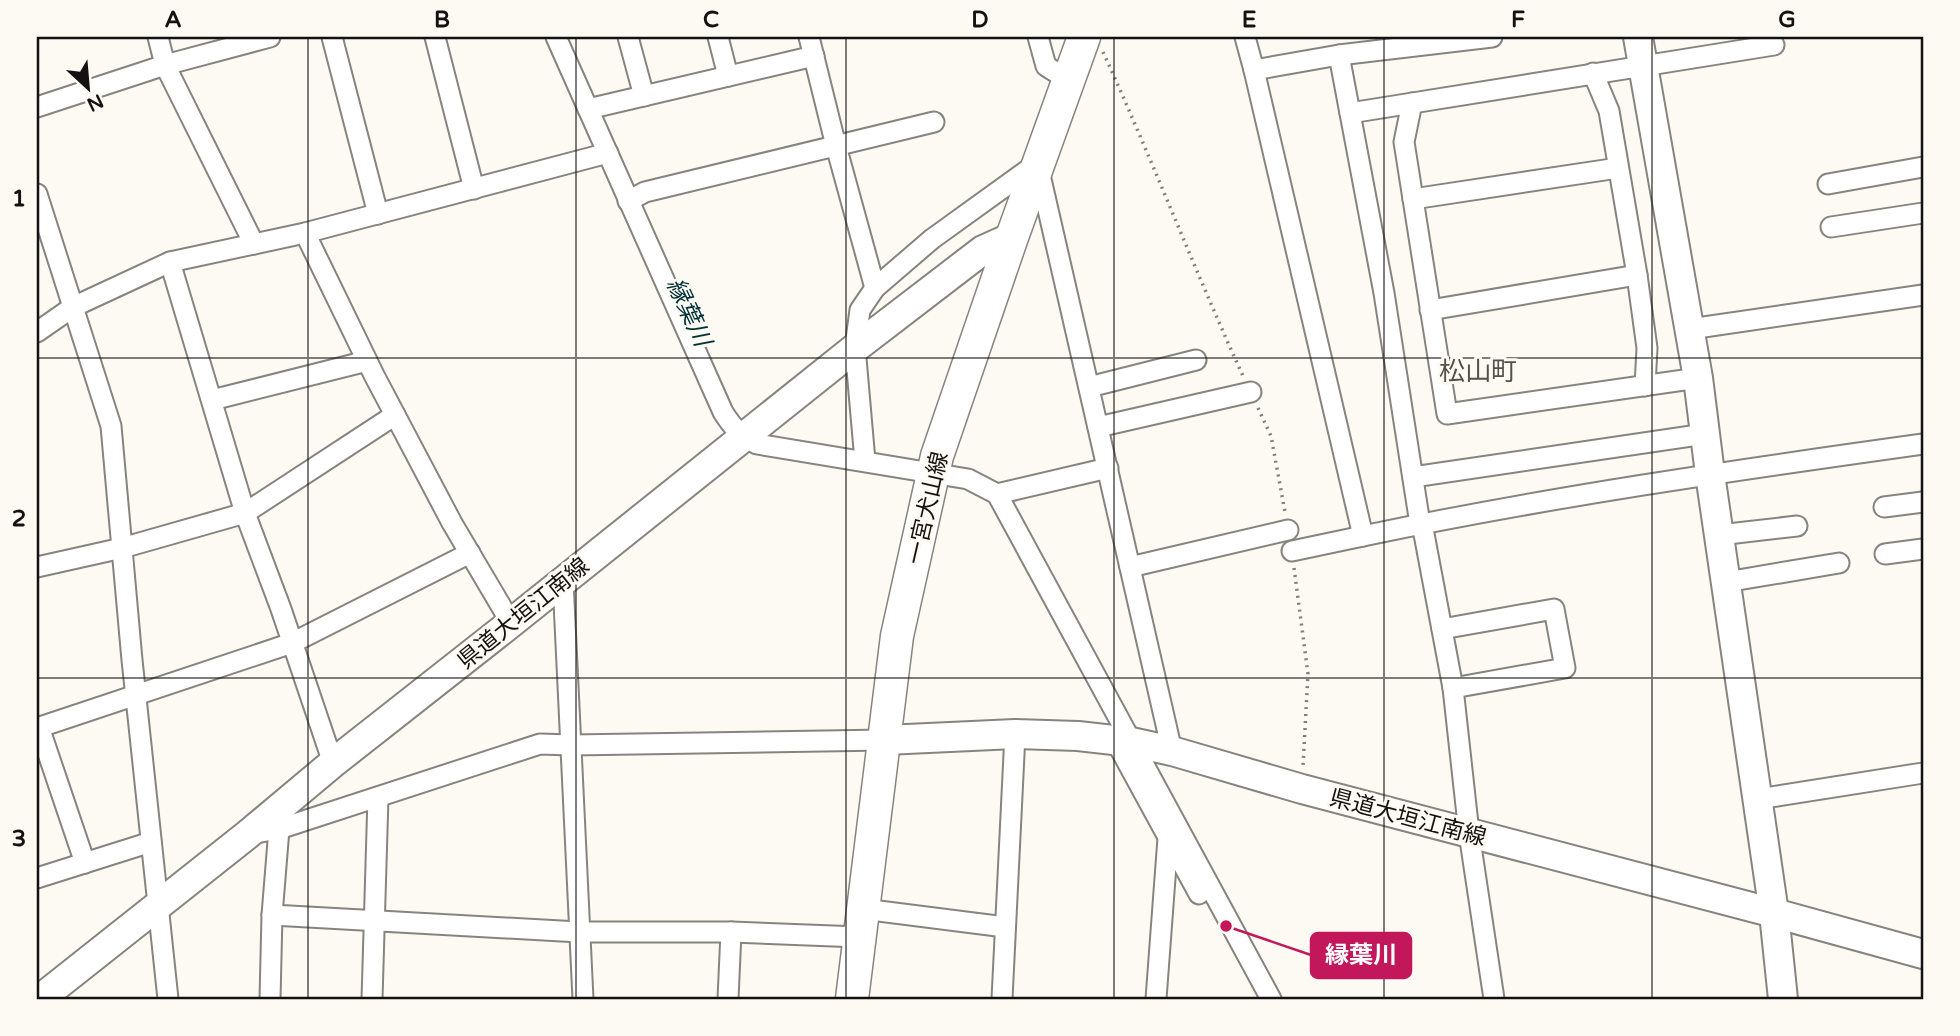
<svg xmlns="http://www.w3.org/2000/svg" width="1960" height="1036" viewBox="0 0 1960 1036" font-family="'Varela Round','Noto Sans JP',sans-serif">
<rect width="100%" height="100%" fill="#fdfaf4"/>
<g fill="none" stroke-linecap="round" stroke-linejoin="round">
<g stroke="#87847f" stroke-width="23">
<g id="street">
<path d="M158,37L165,65L254,244"/>
<path d="M332,37L378,214"/>
<path d="M435,37L474,189"/>
<path d="M556,37L723,412C733,428 740,435 757,444L968,479L997,494L1271,999"/>
<path d="M628,37L644,96"/>
<path d="M718,37L728,76"/>
<path d="M809,37L836,146L875,288"/>
<path d="M1038,37L1046,66L1068,80"/>
<path d="M1245,37L1254,70L1339,55L1492,37"/>
<path d="M1339,55L1384,293L1420,524L1424,534L1453,688L1469,833L1494,999"/>
<path d="M1254,70L1363,536C1548,497 1736,470 1923,444"/>
<path d="M1593,73L1609,111L1637,275L1647,348L1645,386"/>
<path d="M1412,103L1404,142L1447,414L1698,378"/>
<path d="M37,107L165,65L270,37"/>
<path d="M588,109L814,56"/>
<path d="M1350,113L1774,45"/>
<path d="M1038,166L1172,751"/>
<path d="M1828,184L1923,167"/>
<path d="M37,194L111,426L132,660L168,999"/>
<path d="M1413,199L1618,168"/>
<path d="M628,201L645,192L934,122"/>
<path d="M1831,227L1923,213"/>
<path d="M305,233L374,375L452,523L511,623"/>
<path d="M170,262L245,513L281,609L333,763"/>
<path d="M1430,310L1637,275"/>
<path d="M1690,329L1923,295"/>
<path d="M37,332L73,307L170,262L305,233L608,153"/>
<path d="M1089,387L1196,360"/>
<path d="M212,400L367,361"/>
<path d="M1098,427L1251,392"/>
<path d="M865,461L855,347L860,310L875,288L932,239L1036,164"/>
<path d="M1413,477L1705,434"/>
<path d="M997,494L1108,468"/>
<path d="M1884,507L1923,502"/>
<path d="M1719,535L1797,526"/>
<path d="M1292,551L1363,536"/>
<path d="M1885,554L1923,549"/>
<path d="M37,567L122,548L245,513L395,415"/>
<path d="M1130,567L1288,530"/>
<path d="M563,581L583,999"/>
<path d="M1726,582L1839,563"/>
<path d="M1442,629L1554,609L1565,668L1453,688"/>
<path d="M39,727L85,863"/>
<path d="M37,728L292,643L470,553"/>
<path d="M1114,738L1199,894"/>
<path d="M1758,799L1923,773"/>
<path d="M249,834L279,829L540,744L571,745L885,740"/>
<path d="M37,878L151,842"/>
<path d="M863,909L1005,927"/>
<path d="M272,915L579,932H731L859,937"/>
<path d="M270,999L272,915L279,829"/>
<path d="M372,999L378,797"/>
<path d="M728,999L731,932"/>
<path d="M1002,999L1015,734"/>
<path d="M1156,999L1168,838L1169,837"/>
</g>
</g>
<g stroke="#87847f" stroke-width="32">
<g id="secondary">
<path d="M1638,37L1698,378L1710,474L1774,913L1783,999"/>
<path d="M885,740L1015,734L1078,736L1131,742L1172,751L1302,789L1774,913L1923,954"/>
<path d="M40,999L247,835L333,763L511,623L850,352L983,250L1012,237"/>
</g>
</g>
<g stroke="#87847f" stroke-width="35">
<path id="primary" d="M852,999L897,636L937,456L1012,237L1084,37"/>
</g>
<g stroke="#817f7b" stroke-width="3.5" stroke-dasharray="2 5" stroke-linecap="butt">
<path d="M1103,52C1152,159 1194,269 1243,376"/>
<path d="M1258,408L1271,436L1285,512"/>
<path d="M1294,568L1308,674L1303,766"/>
</g>
<use href="#street" stroke="#fff" stroke-width="19"/>
<use href="#secondary" stroke="#fff" stroke-width="28"/>
<use href="#primary" stroke="#fff" stroke-width="32"/>
</g>
<path fill="none" stroke="#131210" stroke-width="2" stroke-opacity="0.55" d="M308,37V999M576,37V999M846,37V999M1114,37V999M1384,37V999M1652,37V999M37,358H1923M37,678H1923"/>
<g text-anchor="middle" stroke-width="6" stroke-linejoin="round" paint-order="stroke">
<g font-size="23" fill="#131210" stroke="#fdfaf4">
<text transform="translate(927 508) rotate(-77)" y="8">一宮犬山線</text>
<text transform="translate(523 613) rotate(-39)" y="8">県道大垣江南線</text>
<text transform="translate(1408 817) rotate(15)" y="8">県道大垣江南線</text>
</g>
<g font-size="24" font-style="italic" fill="#013236" stroke="#fdfaf4">
<text transform="translate(689 312) rotate(65)" y="8">縁葉川</text>
</g>
<g font-size="26" fill="#54514d" stroke="#fdfaf4">
<text x="1478" y="380">松山町</text>
</g>
</g>
<path fill="none" stroke="#c2185b" stroke-width="2.5" d="M1226 926L1311 955"/>
<circle fill="#c2185b" stroke="#fdfaf4" stroke-width="2.5" cx="1226" cy="926" r="7"/>
<rect fill="#c2185b" stroke="#c2185b" stroke-width="2.5" x="1311" y="933" width="100" height="45" rx="7"/>
<g font-size="24" text-anchor="middle" font-weight="bold" fill="#fff">
<text x="1361" y="963">縁葉川</text>
</g>
<rect width="1960" height="1036" fill="none" stroke="#fdfaf4" stroke-width="77"/>
<g transform="translate(88 88) rotate(154)" stroke="#fdfaf4" stroke-width="5" paint-order="stroke">
<path d="M0-5L12 26L0 18L-12 26Z" fill="#131210"/>
<text y="-10" font-size="19" font-weight="bold" text-anchor="middle" fill="#131210">N</text>
</g>
<rect x="38" y="38" width="1884" height="960" fill="none" stroke="#131210" stroke-width="2.5"/>
<g font-size="23" text-anchor="middle" font-weight="bold" fill="#131210">
<text x="173" y="27">A</text>
<text x="442" y="27">B</text>
<text x="711" y="27">C</text>
<text x="980" y="27">D</text>
<text x="1249" y="27">E</text>
<text x="1518" y="27">F</text>
<text x="1787" y="27">G</text>
<text x="19" y="206">1</text>
<text x="19" y="526">2</text>
<text x="19" y="846">3</text>
</g>
</svg>
